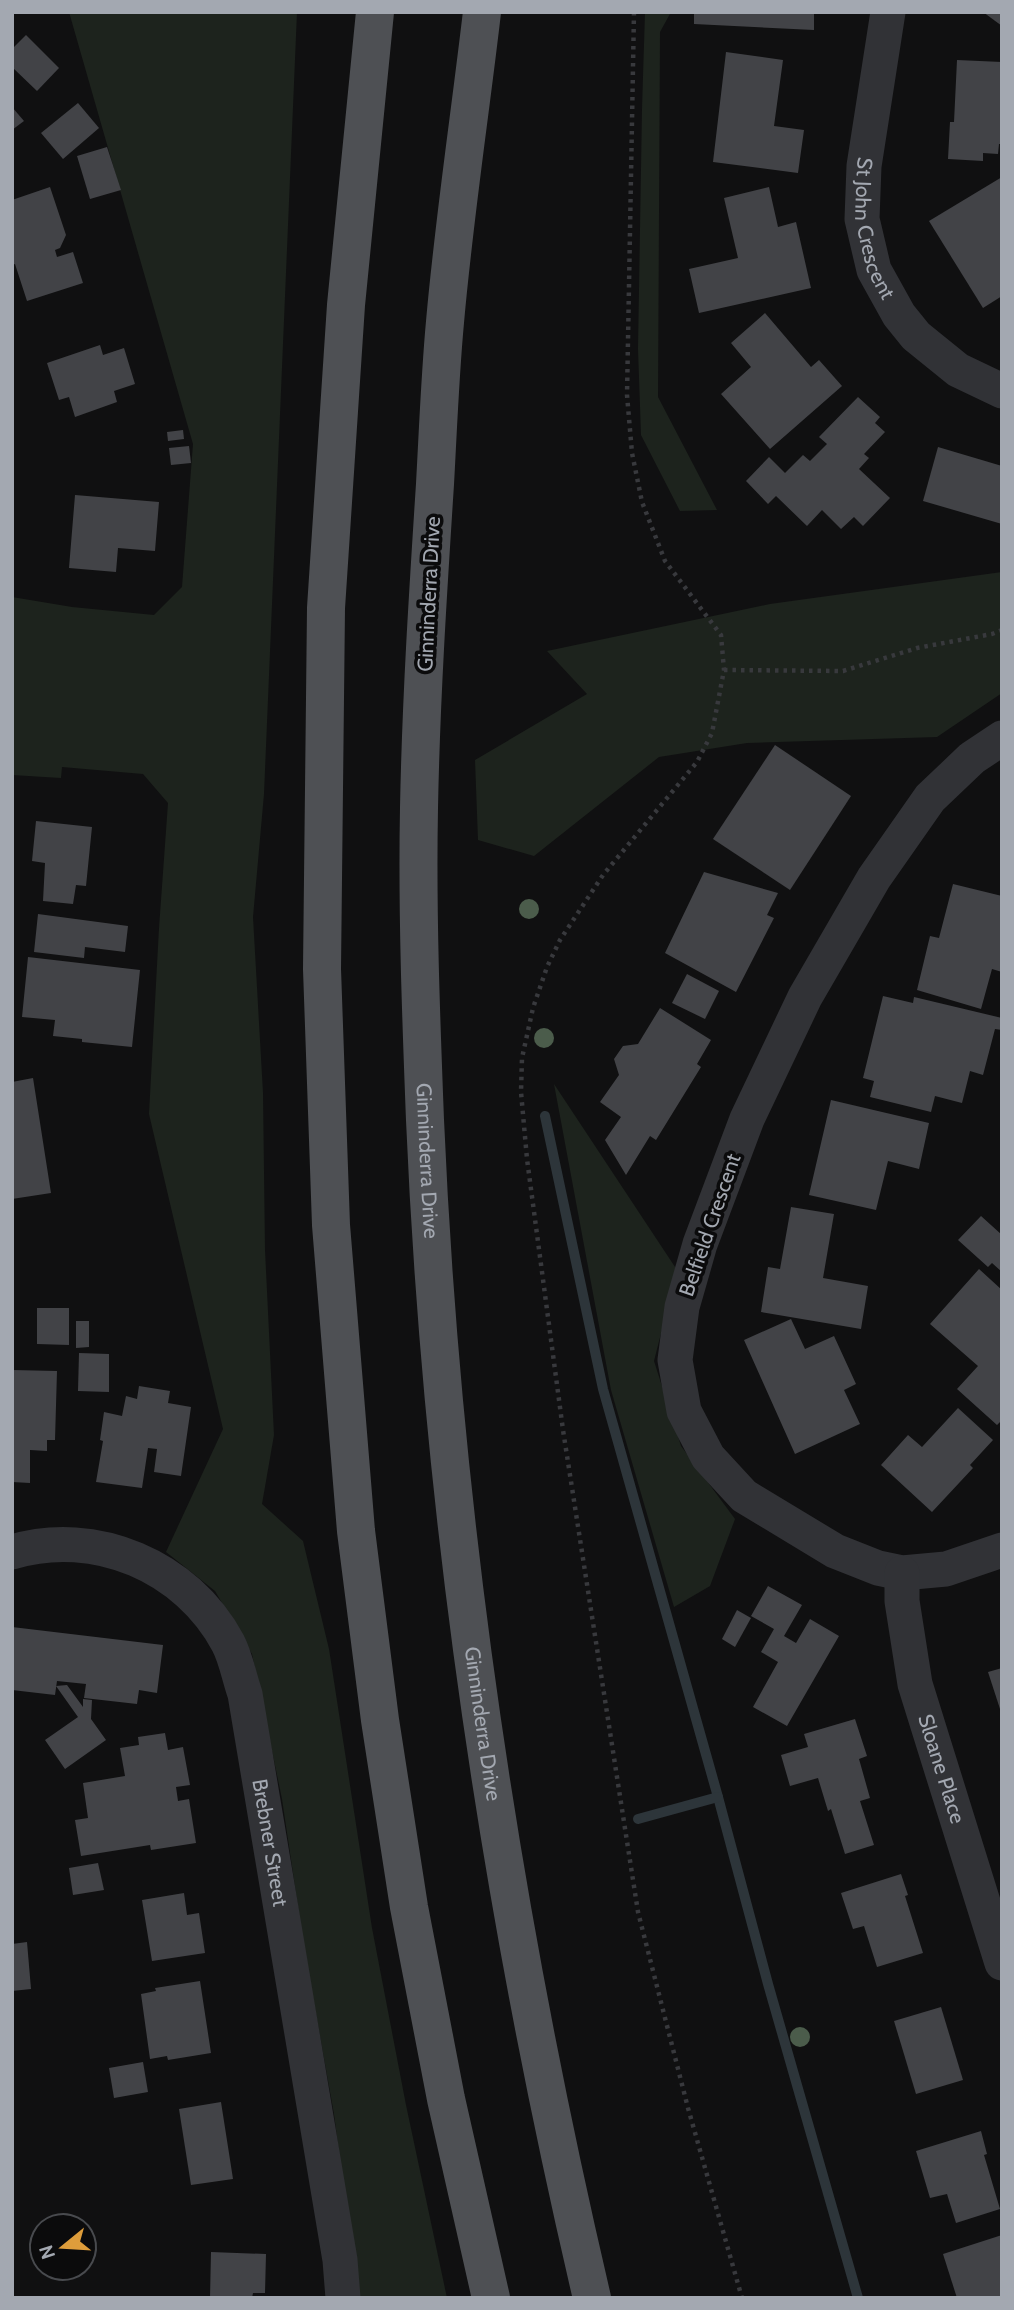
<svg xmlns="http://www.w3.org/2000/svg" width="1014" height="2310" viewBox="0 0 1014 2310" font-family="Cabin,sans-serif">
<rect width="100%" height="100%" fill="#101011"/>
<g fill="#1d231d">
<path d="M69,12H297L264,794L253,917L263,1093L265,1250L274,1435L262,1504L303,1541L329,1649L372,1928L406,2105L447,2298H358L334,2114L304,1947L282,1799L252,1654L215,1591L166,1552L223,1429L149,1114L159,928L168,803L143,774L62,767L61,778L12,775V597L72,607L154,615L182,587L193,444Z"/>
<path d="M645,12H671L660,32L658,397L717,510L680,511L641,435L638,349L642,109Z"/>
<path d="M1002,572V693L937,737L747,743L659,757L534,856L478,840L475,760L587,694L547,651L770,604Z"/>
<path d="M554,1084L677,1270L654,1361L681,1446L735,1519L710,1586L674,1607L611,1390Z"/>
</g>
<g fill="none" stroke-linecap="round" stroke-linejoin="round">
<g stroke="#2d353a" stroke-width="10">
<path d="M545,1116L603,1389L718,1797L768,1984L858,2298"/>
<path d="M638,1819L718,1797"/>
</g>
</g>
<g fill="#424347">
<path d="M694,12H814V30L694,24Z"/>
<path d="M983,12H1002V26Z"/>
<path d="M26,35L59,68L37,91L12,67V49Z"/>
<path d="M726,52L783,60L774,126L804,130L798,173L713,162Z"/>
<path d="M957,60L1002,62V144H999L998,154L983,153V161L948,159L950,122H954Z"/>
<path d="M78,103L99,128L63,159L41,133Z"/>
<path d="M12,107L24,121L12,130Z"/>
<path d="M107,147L121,190L90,199L77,156Z"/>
<path d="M1002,177V296L983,308L929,221Z"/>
<path d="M50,187L66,235L60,248L55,250L57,257L73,252L83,283L27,301L15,264L12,265V200Z"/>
<path d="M769,187L778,227L796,222L811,288L699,313L689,269L738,258L724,198Z"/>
<path d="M765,313L811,367L819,360L842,386L770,449L721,394L751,367L731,343Z"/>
<path d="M100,345L103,355L124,348L135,384L114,391L117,402L75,417L69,397L59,400L47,363Z"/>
<path d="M858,397L880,417L875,423L885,432L864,454L869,458L859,469L890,498L863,526L854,517L841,529L822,510L807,526L776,496L768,504L746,481L769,457L785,473L803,455L810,461L827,444L819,437Z"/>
<path d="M183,430L184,439L168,441L167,432Z"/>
<path d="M189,446L191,463L171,465L169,448Z"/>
<path d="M938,447L1002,466V524L923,501Z"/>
<path d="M75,495L159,502L155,551L118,548L116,572L69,568Z"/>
<path d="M775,745L851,796L790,890L713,839Z"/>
<path d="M36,821L92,827L86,886L76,885L73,904L43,901L45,863L32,861Z"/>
<path d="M704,872L778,893L767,915L774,918L736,992L665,953Z"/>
<path d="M953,884L1002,896V972L992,969L981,1009L917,990L930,936L939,938Z"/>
<path d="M38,914L128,926L125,952L85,947L84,958L34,952Z"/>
<path d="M28,957L140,970L132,1047L82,1042V1039L53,1036L55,1020L22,1017Z"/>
<path d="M687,974L719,991L705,1019L672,1003Z"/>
<path d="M883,996L913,1003L914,997L1002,1018V1030L995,1029L983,1075L970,1071L962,1103L935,1096L931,1112L870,1097L874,1081L863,1078Z"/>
<path d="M660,1008L711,1040L697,1064L701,1067L656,1140L650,1136L626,1175L605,1140L621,1117L600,1102L619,1075L614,1059L623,1046L638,1044Z"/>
<path d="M33,1078L51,1193L12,1199V1082Z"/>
<path d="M831,1100L929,1123L919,1169L888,1161L876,1210L809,1195Z"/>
<path d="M791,1207L834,1214L823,1278L868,1286L861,1329L761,1312L768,1267L780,1269Z"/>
<path d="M981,1216L1002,1235V1272L992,1263L988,1267L958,1240Z"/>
<path d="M979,1269L1002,1290V1420L997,1425L957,1389L978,1366L930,1324Z"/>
<path d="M37,1308H69V1345L37,1344Z"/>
<path d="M791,1319L805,1349L834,1336L856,1384L844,1390L860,1424L795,1454L744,1340Z"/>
<path d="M76,1321H89V1347L76,1348Z"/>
<path d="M79,1353L109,1354V1392L78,1391Z"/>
<path d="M12,1370L57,1371L55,1440H47V1451L30,1450V1483L12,1482Z"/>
<path d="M139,1386L170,1391L168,1403L191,1407L181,1476L154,1472L157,1449L148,1448L142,1488L96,1482L103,1441L100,1440L104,1412L122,1416L126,1396L137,1399Z"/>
<path d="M958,1408L993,1440L970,1465L973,1468L932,1512L881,1465L908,1435L922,1447Z"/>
<path d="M768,1586L802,1605L784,1636L796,1643L810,1619L839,1636L787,1726L753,1707L778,1662L761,1652L774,1629L751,1616Z"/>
<path d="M737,1610L751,1618L735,1647L722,1639Z"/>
<path d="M12,1627L163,1645L157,1693L139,1690L137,1704L84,1698L86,1684L57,1681L55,1695L12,1690Z"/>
<path d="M1002,1668V1712H1001L988,1672Z"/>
<path d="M67,1685L83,1707V1699L92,1700L91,1719L106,1740L65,1769L45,1740L78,1717L56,1686Z"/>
<path d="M855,1719L867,1756L859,1759L870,1798L860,1801L874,1845L845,1854L831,1809L828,1811L818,1778L790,1786L781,1755L808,1747L804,1734Z"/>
<path d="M165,1733L168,1750L183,1747L190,1785L176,1787L178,1801L189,1799L196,1843L151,1850L150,1845L81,1856L75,1820L88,1818L83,1783L125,1776L120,1748L139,1745L138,1737Z"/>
<path d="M98,1863L104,1890L73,1895L69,1868Z"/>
<path d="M901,1874L908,1895L905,1896L923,1953L877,1967L864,1926L853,1929L841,1893Z"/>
<path d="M184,1893L187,1915L199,1913L205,1953L152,1961L142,1900Z"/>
<path d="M27,1942L31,1989L12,1991V1944Z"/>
<path d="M200,1981L211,2053L168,2060L167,2056L150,2059L141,1994L156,1991L155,1988Z"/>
<path d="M941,2007L963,2080L916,2094L894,2021Z"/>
<path d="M143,2062L148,2092L114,2098L109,2068Z"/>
<path d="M221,2102L233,2179L191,2185L179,2109Z"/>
<path d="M981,2131L987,2154L984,2155L1000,2209L956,2223L947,2194L930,2198L916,2151Z"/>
<path d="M1002,2235V2298H957L943,2254Z"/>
<path d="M211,2252L266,2254L265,2293H253L252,2298H210Z"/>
</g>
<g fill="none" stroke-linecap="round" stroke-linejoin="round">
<g stroke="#38393d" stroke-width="4.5" stroke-dasharray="3.5 5" stroke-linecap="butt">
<path d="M634,12L627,395L632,453L642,502L665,561L721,635L724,670L712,733L697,762L603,875L560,940L547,967L533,1008L522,1058L521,1092L527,1159L563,1430L638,1912L688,2108L742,2298"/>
<path d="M724,670L843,671L917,648L992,634L1002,630"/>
</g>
<g stroke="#313236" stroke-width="35">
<path id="s1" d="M888,12L864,166L862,219L874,270L899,315L916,336L958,370L1002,391"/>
<path d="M1002,738L972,758L930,798L874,878L805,997L747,1119L700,1244L682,1307L675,1360L684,1411L708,1457L744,1496L835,1551L878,1568L902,1573L946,1569L1002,1550"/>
<path id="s2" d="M12,1552C95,1527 187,1566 228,1643C236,1658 239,1677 245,1694L340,2260L343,2298"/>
<path id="s3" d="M902,1573V1601L915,1684L1002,1963"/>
</g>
<g stroke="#4e5054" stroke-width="38">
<path d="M375,12L346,305L326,608L322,969L331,1225L356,1531L380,1720L409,1907L446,2099L491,2298"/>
<path id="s4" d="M482,12C470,115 454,219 445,322C440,376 438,430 435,484C428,592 421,700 419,808C417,912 421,1016 425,1120C442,1517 501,1910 592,2298"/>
</g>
</g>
<g fill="#4b5c4b">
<circle cx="529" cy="909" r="10"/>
<circle cx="544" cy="1038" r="10"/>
<circle cx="800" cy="2037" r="10"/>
</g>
<g text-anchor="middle" stroke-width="7" stroke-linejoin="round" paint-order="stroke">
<g font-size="21" fill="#a3a8b1" stroke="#0b0b0c">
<text dy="7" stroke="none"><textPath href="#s1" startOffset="220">St John Crescent</textPath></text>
<text transform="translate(429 594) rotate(-87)" y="7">Ginninderra Drive</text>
<text dy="7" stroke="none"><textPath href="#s4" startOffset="1152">Ginninderra Drive</textPath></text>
<text transform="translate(710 1225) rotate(-71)" y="7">Belfield Crescent</text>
<text dy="7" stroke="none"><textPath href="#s4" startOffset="1718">Ginninderra Drive</textPath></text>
<text dy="7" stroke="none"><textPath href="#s3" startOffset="201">Sloane Place</textPath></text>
<text dy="7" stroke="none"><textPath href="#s2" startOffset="458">Brebner Street</textPath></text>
</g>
</g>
<rect width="1014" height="2310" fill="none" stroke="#a3a8b1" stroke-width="28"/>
<g transform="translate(63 2247) rotate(252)"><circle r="33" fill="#0b0b0c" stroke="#484a4e" stroke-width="2"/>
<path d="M0-5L12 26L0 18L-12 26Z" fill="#de9d3b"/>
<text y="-10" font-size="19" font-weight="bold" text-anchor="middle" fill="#a3a8b1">N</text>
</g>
</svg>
